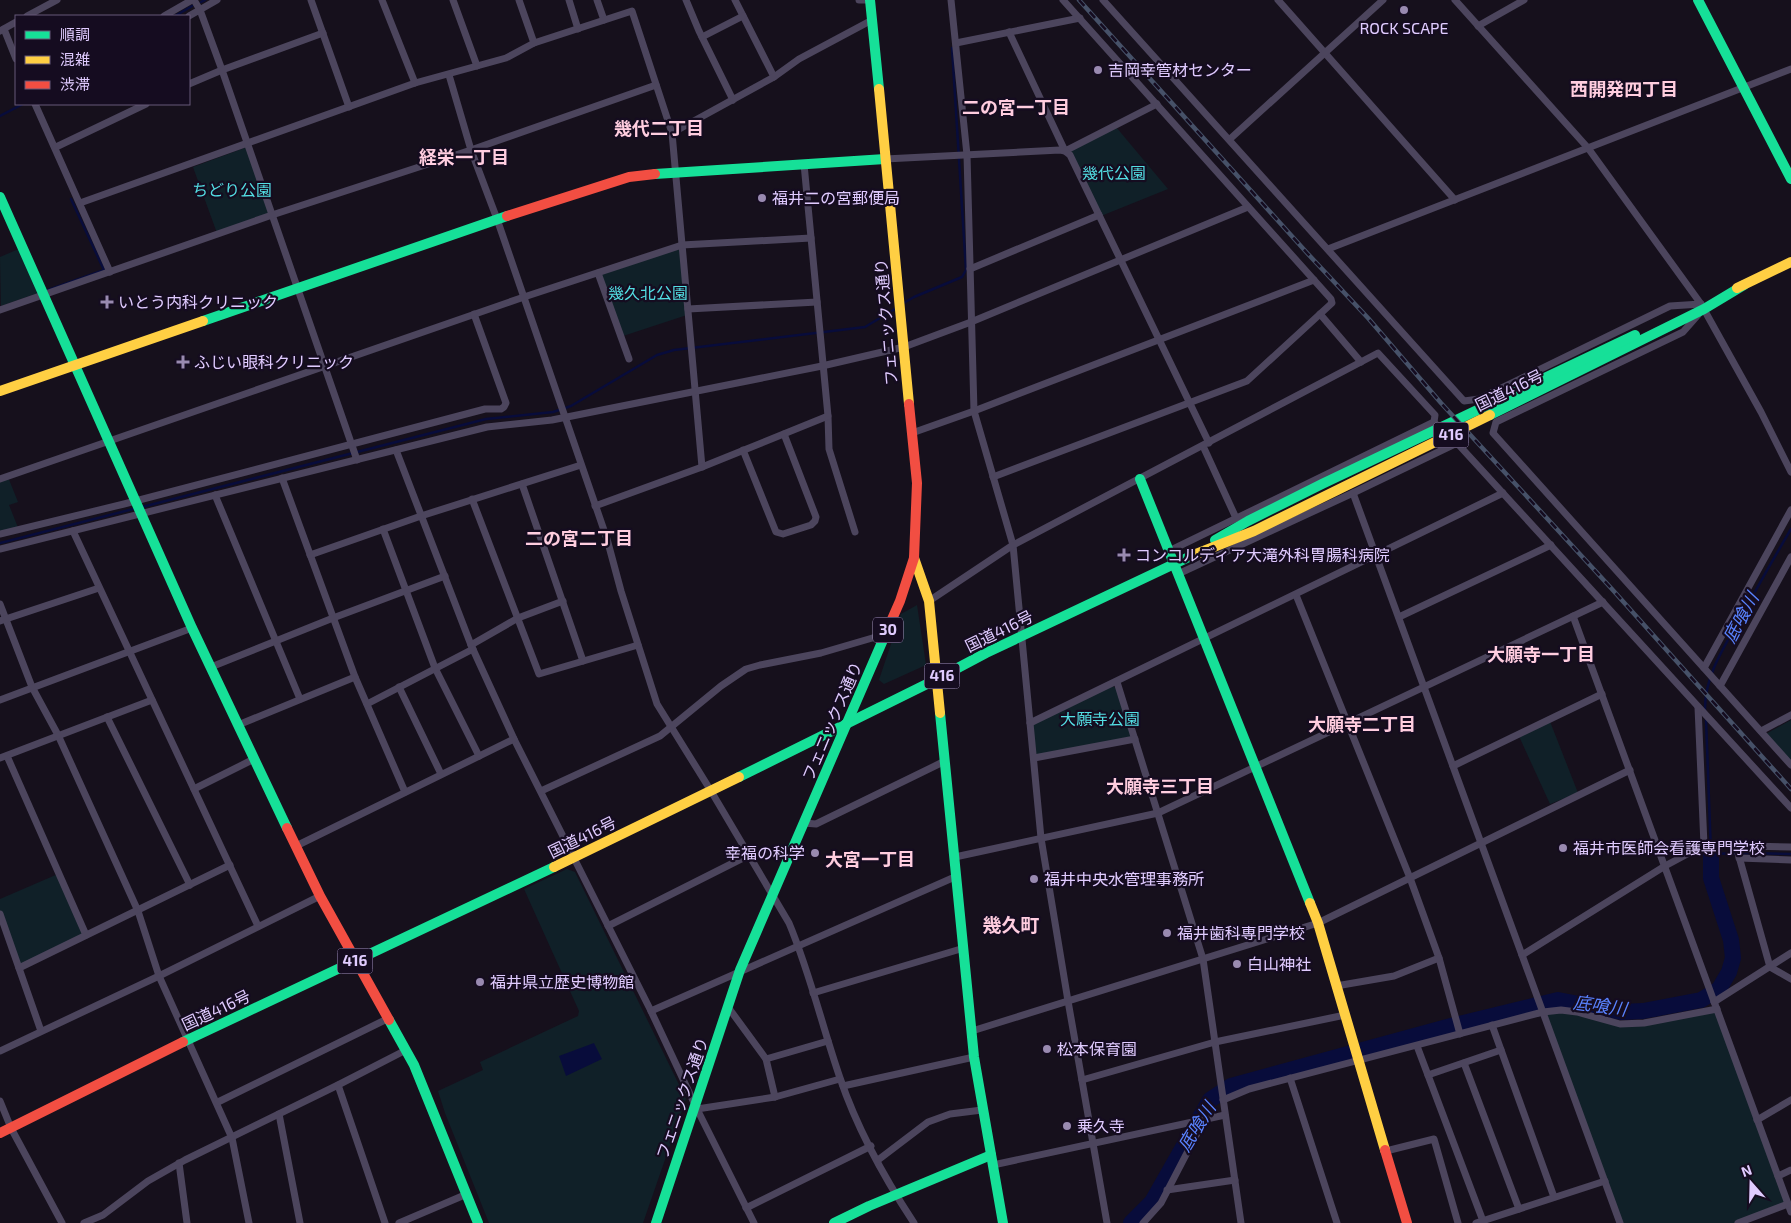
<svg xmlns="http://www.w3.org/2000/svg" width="1791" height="1223" viewBox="0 0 1791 1223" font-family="'Exo 2','Noto Sans JP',sans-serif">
<rect width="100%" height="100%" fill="#16101c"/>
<g fill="#102028">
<path d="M1116,127L1168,189L1101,216L1070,151Z"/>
<path d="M247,147L270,213L217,233L193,167Z"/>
<path d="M681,247L687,315L623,336L600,273Z"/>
<path d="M21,248L41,292L1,306L0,257Z"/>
<path d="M8,477L18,502L9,505L19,530L0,534V480Z"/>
<path d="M917,605L926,665L884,684L879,680L901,614Z"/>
<path d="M1112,686L1118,689L1132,738L1035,756L1032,724Z"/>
<path d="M1549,719L1578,793L1550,804L1518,734Z"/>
<path d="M1791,720V765L1764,735Z"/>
<path d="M567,869L575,872L686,1099L643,1223H489L445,1113L438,1091L483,1070L480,1062L578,1016L579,1011L524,889Z"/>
<path d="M58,874L86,935L19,967L0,912V899Z"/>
<path d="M1717,1009L1788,1204L1738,1223H1620L1543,1012H1577L1628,1023Z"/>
</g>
<path fill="#080c3b" d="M594,1043L602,1059L566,1076L559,1056Z"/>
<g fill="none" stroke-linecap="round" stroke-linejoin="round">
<g stroke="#080c3b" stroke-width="2.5">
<path d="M201,2L205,0"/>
<path d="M175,16L192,6"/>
<path d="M0,116L23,104"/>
<path d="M48,290L104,270L71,199"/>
<path d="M902,304L914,297L962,277L966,270L952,48"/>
<path d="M142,507L486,419L553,412L571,406L657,355L674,350L865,327L895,309"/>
<path d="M0,543L137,508"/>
<path d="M1705,711C1704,674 1727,643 1744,612C1759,584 1775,556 1791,529"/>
<path d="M1706,719L1711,854L1744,853L1791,854"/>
</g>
<path stroke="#080c3b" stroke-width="16" d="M1131,1223L1152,1202L1210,1100L1231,1086L1451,1026L1558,1000L1621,1012L1643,1011L1701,1000L1719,989L1729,972L1733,958L1731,940L1711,878V854"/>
<g stroke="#4c455d" stroke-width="7">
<path d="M194,0L200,10L222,70L357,460"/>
<path d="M311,0L349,107"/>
<path d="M382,0L415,83"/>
<path d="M453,0L477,66"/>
<path d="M519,0L534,43"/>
<path d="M569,0L578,29"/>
<path d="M597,0L604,20"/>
<path d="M686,0L699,31L733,100"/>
<path d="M735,0L774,77"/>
<path d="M859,0H870"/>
<path d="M951,0L967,155L974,411L1013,545L1041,838L1068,1001L1107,1223"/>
<path d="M1103,0L1464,401L1479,399L1670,306L1701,304"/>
<path d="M1278,0L1455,200"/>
<path d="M1455,0L1588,148L1701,304L1761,412L1791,472"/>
<path d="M27,16L57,0"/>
<path d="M164,16L192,0"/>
<path d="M189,16L217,0"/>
<path d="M1478,26L1524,0"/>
<path d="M4,29L16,59"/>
<path d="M0,31L16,22"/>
<path d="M1009,32L1065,151L1157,104"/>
<path d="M702,37L743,16"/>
<path d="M956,43L1080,18"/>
<path d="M449,75L471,150L497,219L607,539L621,591L657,704L711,791L789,923C810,973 822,1026 840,1078C857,1128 885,1179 914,1223"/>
<path d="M189,84L222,70L323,33"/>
<path d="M35,104L110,272"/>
<path d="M672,133L774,77L799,59L872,20"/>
<path d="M1230,139L1383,0"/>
<path d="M56,147L146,104"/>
<path d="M885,159L1060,150L1065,151L1070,155L1209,443"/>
<path d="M80,203L415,83L506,58L534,43L632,11L672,133L702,467"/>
<path d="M1328,249L1791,69"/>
<path d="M970,269L1099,215"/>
<path d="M598,273L629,359"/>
<path d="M688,309L817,302"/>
<path d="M0,310L272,215L471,150L656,85"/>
<path d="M1320,314L1361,362"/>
<path d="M1698,315L1683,332L1496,422L1493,433L1791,765"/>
<path d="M828,416L829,449L855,532"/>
<path d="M912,433L974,411L1314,280"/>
<path d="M1203,446L1236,518"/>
<path d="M396,450L471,645L514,739L651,1011L697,1109L754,1223"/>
<path d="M743,450L776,532L783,534L811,525L815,521L816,517L784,434"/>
<path d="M993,477L1247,381L1332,303L1331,299L1063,0"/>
<path d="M282,478L355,677L405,792"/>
<path d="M0,479L524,297L682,245L811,238"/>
<path d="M522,484L583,661"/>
<path d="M1353,493L1620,1223"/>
<path d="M215,495L300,699"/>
<path d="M472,499L539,674L638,645"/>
<path d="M595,506L702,467L828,416L804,164"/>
<path d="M383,529L435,668L479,756"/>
<path d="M73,531L258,926"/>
<path d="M0,534L124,504L485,409H501L504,407L506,403L474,314"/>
<path d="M0,549L487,427L552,420L822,366L904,347L971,322L1248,207"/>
<path d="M1169,551L1434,422"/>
<path d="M310,555L421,516L581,465"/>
<path d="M1178,574L1353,493L1457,443L1791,808"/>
<path d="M1296,595L1410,878L1439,958L1460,1034"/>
<path d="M929,601L1013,545L1378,353L1435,415L1434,422L1440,429"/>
<path d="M0,604L32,687L58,735L138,911L159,976L232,1138L249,1223"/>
<path d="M1573,616L1791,1212"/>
<path d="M1399,617L1551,545"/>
<path d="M0,621L99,588"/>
<path d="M471,645L518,618L563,601"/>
<path d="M211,667L333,618L445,576"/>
<path d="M1704,668L1791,510"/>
<path d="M1117,682L1203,959L1241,1223"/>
<path d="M1720,686L1791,557"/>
<path d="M399,687L441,774"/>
<path d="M0,700L192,628"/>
<path d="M367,704L473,649"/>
<path d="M1698,707L1704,845"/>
<path d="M107,717L190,885"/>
<path d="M1030,723L1503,493"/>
<path d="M238,725L355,677"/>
<path d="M1761,731L1791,715"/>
<path d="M7,756L86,935"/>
<path d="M0,758L152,700"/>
<path d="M1034,758L1135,739"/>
<path d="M1453,766L1602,694"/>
<path d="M194,789L254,759"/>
<path d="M541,791L660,736L721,686L746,669L760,665L821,653L886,634"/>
<path d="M804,823L816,824L945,761"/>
<path d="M296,846L514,739"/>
<path d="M1736,846L1770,967L1791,979"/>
<path d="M955,857L1158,813L1603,602"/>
<path d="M1739,858L1791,860"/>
<path d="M0,914L41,1031"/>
<path d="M608,926L749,855"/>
<path d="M1522,955L1665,866L1704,845L1791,847"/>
<path d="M19,968L230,865"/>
<path d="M1336,986L1394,976L1439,958"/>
<path d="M813,993L964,948"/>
<path d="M1714,1002L1791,953"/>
<path d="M728,1007L766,1059L775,1097"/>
<path d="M651,1011L957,876"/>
<path d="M1492,1025L1554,1197"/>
<path d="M972,1031L1318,923L1630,770"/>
<path d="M1417,1046L1483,1221"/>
<path d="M0,1051L159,976L320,896"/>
<path d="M766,1059L828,1041"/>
<path d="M1464,1063L1519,1209"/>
<path d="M1428,1075L1501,1050"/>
<path d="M1290,1078L1337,1223"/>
<path d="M1082,1080L1215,1042L1345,1015"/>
<path d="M338,1085L385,1223"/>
<path d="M843,1086L974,1057"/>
<path d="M1223,1100L1249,1089L1543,1012L1561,1010L1577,1012L1620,1024L1644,1023L1717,1009"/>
<path d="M0,1101L11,1128L62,1223"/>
<path d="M218,1102L389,1018"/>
<path d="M697,1109L775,1097L840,1079"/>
<path d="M279,1114L300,1223"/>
<path d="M1757,1120L1791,1100"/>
<path d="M1386,1151L1434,1139L1458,1223"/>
<path d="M878,1160L928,1122L950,1114L982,1110"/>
<path d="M179,1163L187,1223"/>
<path d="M993,1165L1225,1115"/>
<path d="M1778,1176L1791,1170"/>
<path d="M1167,1190L1235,1180"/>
<path d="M746,1208L871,1146"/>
<path d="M84,1223L103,1215L148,1181L185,1160L338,1085L406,1050"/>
<path d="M399,1223L467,1194"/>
<path d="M1143,1223L1161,1203L1204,1120"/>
<path d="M1476,1223L1605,1181"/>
<path d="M1738,1223L1788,1204"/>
</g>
<g stroke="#16e098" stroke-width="10">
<path d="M870,0L879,89"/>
<path d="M1698,0L1791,179"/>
<path d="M655,174L885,159"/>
<path d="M0,197L192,628L287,828"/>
<path d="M203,321L507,216"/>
<path d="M1490,415L1704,309L1744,285"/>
<path d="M1140,479L1310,903"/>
<path d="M1215,540L1248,521L1322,484L1635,335"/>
<path d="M940,713L974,1057L1003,1223"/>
<path d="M739,777L937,679L986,653L1191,556"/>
<path d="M389,1020L414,1065L478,1223"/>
<path d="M183,1042L554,867"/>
<path d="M656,1223L740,970L889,626"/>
<path d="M834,1223L869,1206L991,1155"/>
</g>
<g stroke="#ffcf43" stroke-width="10">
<path d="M879,89L909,404"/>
<path d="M1737,288L1791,262"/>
<path d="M0,391L203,321"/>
<path d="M1191,556L1254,531L1490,415"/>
<path d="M914,558L929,601L940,713"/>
<path d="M554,867L739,777"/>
<path d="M1310,903L1318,923L1385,1150"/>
</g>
<g stroke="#f24e42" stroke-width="10">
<path d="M507,216L629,177L655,174"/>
<path d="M889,626L900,601L914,558L917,483L909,404"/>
<path d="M287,828L320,896L389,1020"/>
<path d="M0,1133L183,1042"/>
<path d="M1385,1150L1407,1223"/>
</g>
<g stroke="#465168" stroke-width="4.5">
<path id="rail" d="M1079,0L1308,254L1368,318L1441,403L1611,588L1791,789"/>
</g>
<use href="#rail" stroke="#150c20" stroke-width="2.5" stroke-dasharray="8" stroke-linecap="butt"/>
</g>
<g fill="#998ab0" stroke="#150c20" stroke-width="2">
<circle cx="1404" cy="10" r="5"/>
<circle cx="1098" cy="70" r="5"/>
<circle cx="762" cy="198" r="5"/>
<path d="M104.5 294.5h5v5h5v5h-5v5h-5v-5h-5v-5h5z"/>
<path d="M180.5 354.5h5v5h5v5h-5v5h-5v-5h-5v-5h5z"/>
<path d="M1121.5 547.5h5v5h5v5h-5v5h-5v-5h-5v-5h5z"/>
<circle cx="1563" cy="848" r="5"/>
<circle cx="815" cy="853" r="5"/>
<circle cx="1034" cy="879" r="5"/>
<circle cx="1167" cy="933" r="5"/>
<circle cx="1237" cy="964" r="5"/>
<circle cx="480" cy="982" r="5"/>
<circle cx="1047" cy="1049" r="5"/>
<circle cx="1067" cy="1126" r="5"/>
</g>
<g text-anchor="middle" stroke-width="4.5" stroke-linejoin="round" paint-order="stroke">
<g fill="#150c20" stroke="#a392bc" stroke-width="1">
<rect x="1433.5" y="422.5" width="35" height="25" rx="4"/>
<rect x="873" y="617.5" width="30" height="25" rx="4"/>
<rect x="924.5" y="663.5" width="35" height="25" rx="4"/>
<rect x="337.5" y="948.5" width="35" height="25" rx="4"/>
</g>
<g font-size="15" font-weight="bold" fill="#e0cbff">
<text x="1451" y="440">416</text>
<text x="888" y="635">30</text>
<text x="942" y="681">416</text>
<text x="355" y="966">416</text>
</g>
<g font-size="16" fill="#e0cbff" stroke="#150c20" text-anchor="start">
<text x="1404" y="34" text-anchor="middle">ROCK SCAPE</text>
<text x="1108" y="76">吉岡幸管材センター</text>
<text x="772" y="204">福井二の宮郵便局</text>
<text x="118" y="308">いとう内科クリニック</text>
<text x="194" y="368">ふじい眼科クリニック</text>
<text x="1135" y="561">コンコルディア大滝外科胃腸科病院</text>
<text x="1573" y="854">福井市医師会看護専門学校</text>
<text x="805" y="859" text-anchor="end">幸福の科学</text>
<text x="1044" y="885">福井中央水管理事務所</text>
<text x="1177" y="939">福井歯科専門学校</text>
<text x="1247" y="970">白山神社</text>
<text x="490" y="988">福井県立歴史博物館</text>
<text x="1057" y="1055">松本保育園</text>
<text x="1077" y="1132">乗久寺</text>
</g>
<g font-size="16" fill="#53dee3" stroke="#150c20">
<text x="1114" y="179">幾代公園</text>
<text x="232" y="196">ちどり公園</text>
<text x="648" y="299">幾久北公園</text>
<text x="1100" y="725">大願寺公園</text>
</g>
<g font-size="16" fill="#e0cbff" stroke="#150c20">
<text transform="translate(886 322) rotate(-95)" y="6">フェニックス通り</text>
<text transform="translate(1509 390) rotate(-26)" y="6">国道416号</text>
<text transform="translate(999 631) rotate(-26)" y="6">国道416号</text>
<text transform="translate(832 721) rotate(-67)" y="6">フェニックス通り</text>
<text transform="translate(582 837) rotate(-26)" y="6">国道416号</text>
<text transform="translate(216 1010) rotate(-25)" y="6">国道416号</text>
<text transform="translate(682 1098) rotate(-71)" y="6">フェニックス通り</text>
</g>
<g font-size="18" font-weight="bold" fill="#ffcddf" stroke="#150c20">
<text x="1624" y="96">西開発四丁目</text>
<text x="1016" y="114">二の宮一丁目</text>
<text x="659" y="135">幾代二丁目</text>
<text x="464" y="164">経栄一丁目</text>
<text x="579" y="545">二の宮二丁目</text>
<text x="1541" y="661">大願寺一丁目</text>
<text x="1362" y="731">大願寺二丁目</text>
<text x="1160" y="793">大願寺三丁目</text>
<text x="870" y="866">大宮一丁目</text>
</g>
<g font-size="18" font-style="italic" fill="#5983ff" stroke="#150c20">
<text transform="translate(1741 618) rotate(-61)" y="6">底喰川</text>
<text transform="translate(1600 1006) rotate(8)" y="6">底喰川</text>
<text transform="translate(1197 1127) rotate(-58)" y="6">底喰川</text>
</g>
<g font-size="19" font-weight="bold" fill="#ffcddf" stroke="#150c20">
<text x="1011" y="932">幾久町</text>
</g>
</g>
<rect x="15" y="15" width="175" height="90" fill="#150c20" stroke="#665879"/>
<rect x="25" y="31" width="25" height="8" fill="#16e098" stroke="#665879"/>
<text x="60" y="40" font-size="15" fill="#e0cbff">順調</text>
<rect x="25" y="56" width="25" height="8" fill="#ffcf43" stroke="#665879"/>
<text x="60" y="65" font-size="15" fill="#e0cbff">混雑</text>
<rect x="25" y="81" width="25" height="8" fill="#f24e42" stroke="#665879"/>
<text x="60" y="90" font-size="15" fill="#e0cbff">渋滞</text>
<g transform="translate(1751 1183) rotate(340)" stroke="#150c20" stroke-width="4" paint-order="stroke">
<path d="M0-4L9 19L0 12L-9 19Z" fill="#e0cbff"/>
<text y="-8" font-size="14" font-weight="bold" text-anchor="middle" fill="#e0cbff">N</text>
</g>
</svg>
